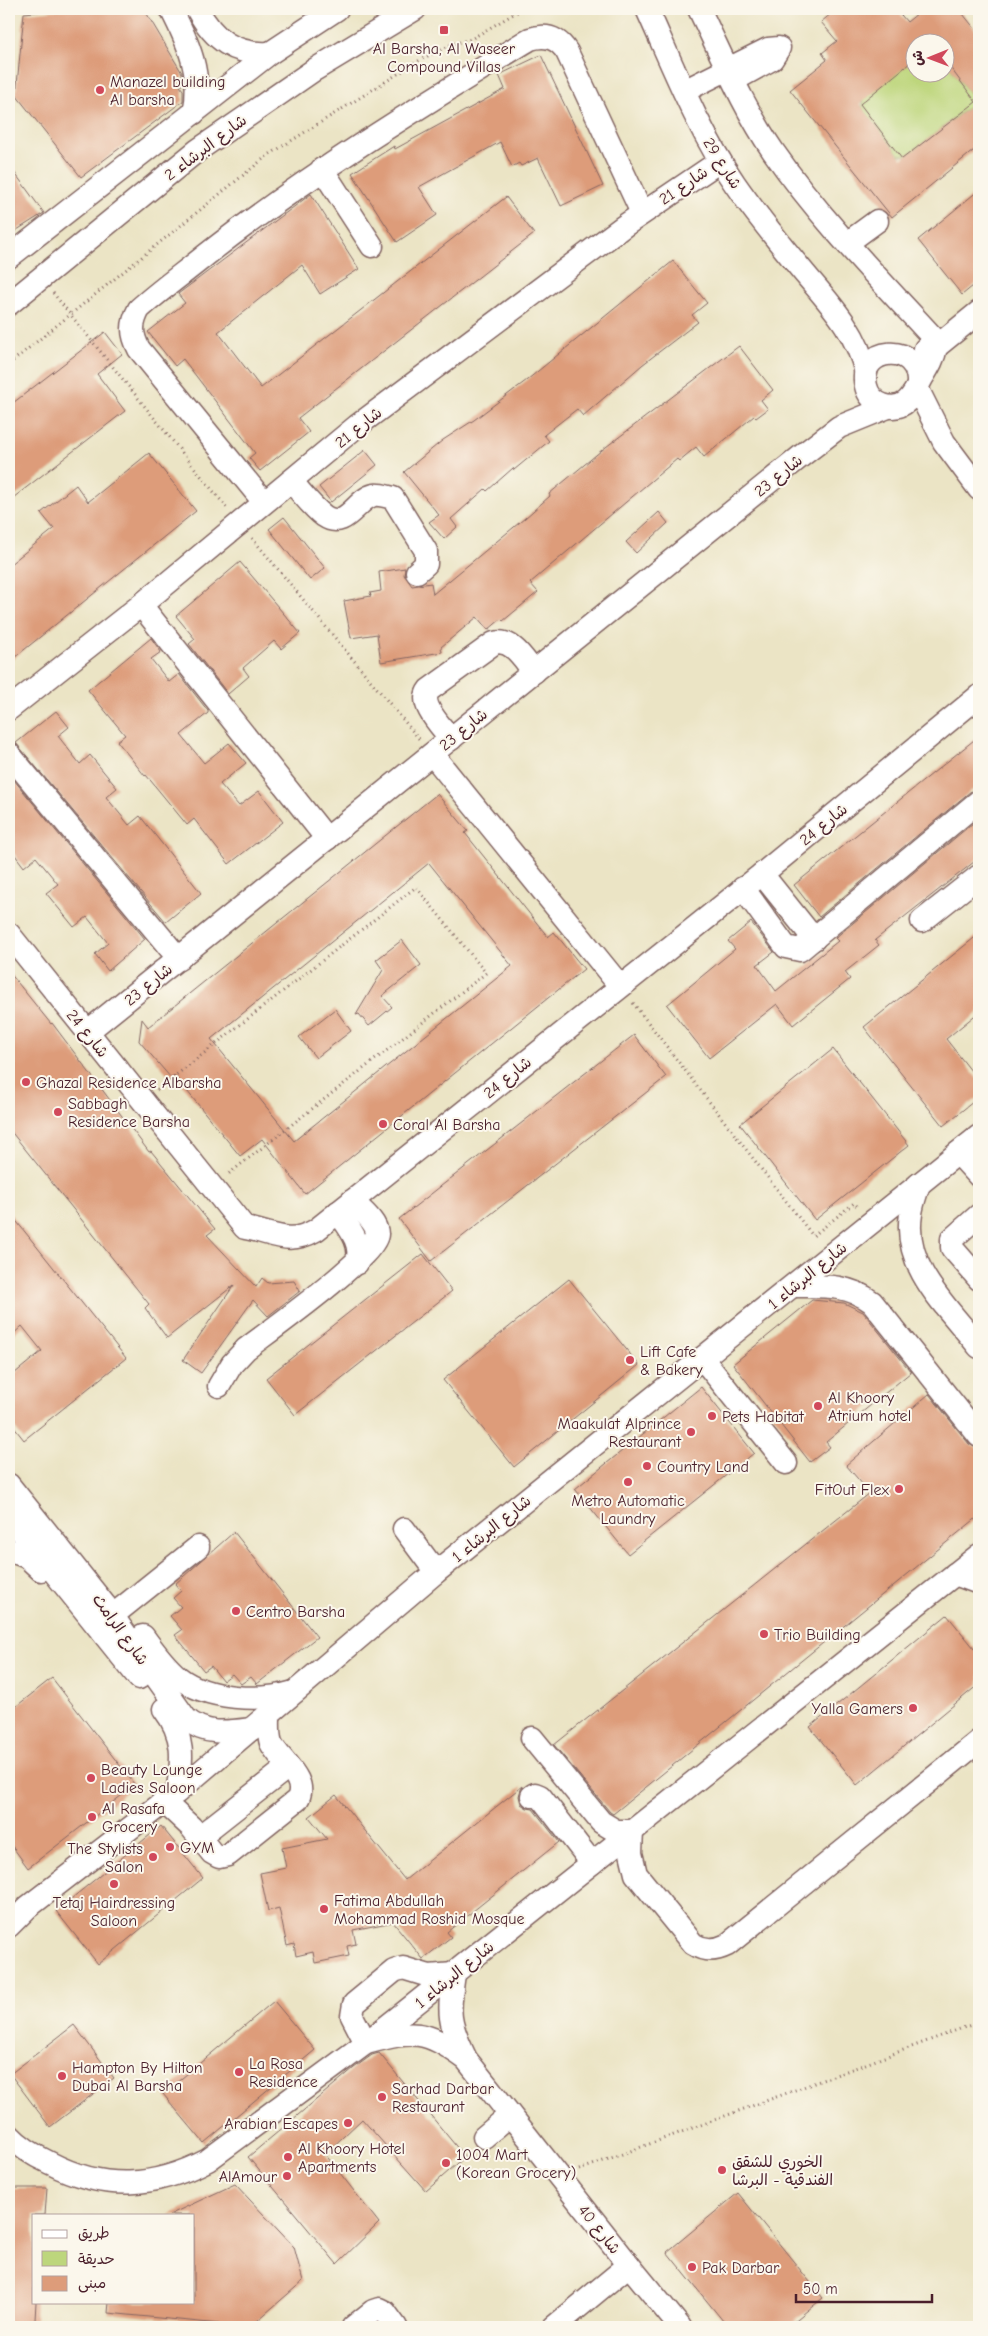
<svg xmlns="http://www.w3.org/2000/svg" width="988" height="2336" viewBox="0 0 988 2336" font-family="'Comic Neue','Playpen Sans Arabic',sans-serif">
<rect width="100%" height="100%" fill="#fbf7ec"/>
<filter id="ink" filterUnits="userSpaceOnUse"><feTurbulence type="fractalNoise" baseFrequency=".02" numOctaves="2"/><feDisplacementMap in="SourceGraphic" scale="10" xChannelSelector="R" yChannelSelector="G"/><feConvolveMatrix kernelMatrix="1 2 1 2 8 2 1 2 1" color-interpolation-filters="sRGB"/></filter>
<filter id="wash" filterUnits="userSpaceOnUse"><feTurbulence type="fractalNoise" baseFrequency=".0096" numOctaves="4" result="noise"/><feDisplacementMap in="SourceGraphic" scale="20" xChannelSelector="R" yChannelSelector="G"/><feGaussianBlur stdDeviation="1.12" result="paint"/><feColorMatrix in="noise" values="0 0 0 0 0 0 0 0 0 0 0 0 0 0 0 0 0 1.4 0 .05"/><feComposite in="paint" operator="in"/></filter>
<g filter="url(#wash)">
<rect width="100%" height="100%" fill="#ebe4c5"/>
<path fill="#bdd67c" stroke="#847a54" d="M915,58L916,72H946V62L973,98L971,105L908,155H899L862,107L864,100Z"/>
<g id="blocks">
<g fill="#dd9c7a" fill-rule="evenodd">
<path d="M68,9H144L182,73L183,84L180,86L183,90V101L81,177L16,95L24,13Z"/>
<path d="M837,9H896L907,22L923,9H959L979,34V146L892,217L790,90L827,60L822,53L837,41L821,22ZM916,42H946V62L976,102L902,159L860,104L916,58Z"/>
<path d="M541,55L603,186L561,206L538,158L521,166L519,163L512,167L500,142L419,187L437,215L397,242L352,173L394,146L395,149L505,89L499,75Z"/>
<path d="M9,165L44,213L9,235Z"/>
<path d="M979,190V281L962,295L918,240Z"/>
<path d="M311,194L359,269L320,294L302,265L218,332L261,388L506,197L534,234L298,418L309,432L260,471L249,458L255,453L183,359L175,366L148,332L185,303L178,294Z"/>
<path d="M673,261L707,303L692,315L698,322L642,365L583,416L577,409L544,435L549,441L514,470L513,468L487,491L485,489L451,519L457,527L444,539L429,522L439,515L404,472L443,440L474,420L527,380Z"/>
<path d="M105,332L122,354L97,374L125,411L9,501V406Z"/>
<path d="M739,346L773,390L761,400L768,409L756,418L754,416L704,457L696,447L679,461L677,459L530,583L538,592L503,621L501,619L488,630L477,617L441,647L442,652L381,662L377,634L351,638L344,601L371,596L370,593L381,591L379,572L405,568L404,575L412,586L431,583L433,594L525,518L550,496L549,494L602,450Z"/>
<path d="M365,450L377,465L331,502L319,487Z"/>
<path d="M149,453L196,511L9,662V565L54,529L41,513L76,485L88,502Z"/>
<path d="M659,512L668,523L636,553L626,542Z"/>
<path d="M284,517L325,568L310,580L269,529Z"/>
<path d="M240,562L300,633L281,649L274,641L243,668L249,676L228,694L189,644L195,639L176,616Z"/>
<path d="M151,638L161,652L151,659L169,682L179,674L208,711V713L181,735L204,763L229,743L246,763L220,784L239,806L259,791L283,822L229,864L194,819L187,825L146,775L145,776L117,741L125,735L88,690Z"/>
<path d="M56,711L69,727L58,736L80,764L90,755L117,788L106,797L129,825L140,816L201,893L166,922L16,743Z"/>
<path d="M979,736V788L971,791L819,917L794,885Z"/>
<path d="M9,774L145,939L108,971L95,954L108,943L87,917L74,927L46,893L58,884L36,857L24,867L9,847Z"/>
<path d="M437,794L468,831L465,833L548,937L554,932L584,969L305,1194L262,1139L240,1156L174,1075L171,1078L139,1041L142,1019L148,1027ZM429,863L512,966L294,1141L211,1039Z"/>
<path d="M979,818V858L875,940L879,945L845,972L850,979L793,1025L777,1004L709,1058L667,1005L735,949L728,941L751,922L774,952L757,965L776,991L838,941L835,938Z"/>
<path d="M979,934V1012L946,1039L979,1081V1097L943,1126L864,1027Z"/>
<path d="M402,940L421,965L382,996L392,1007L369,1026L359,1014L356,1015L383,970L376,960Z"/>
<path d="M9,972L51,1024L52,1023L149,1152L151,1151L215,1229L207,1235L256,1287L262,1278L268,1283L294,1281L300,1291L268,1316L253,1300L201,1373L183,1360L234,1285L167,1338L145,1308L149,1304L9,1129Z"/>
<path d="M335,1009L351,1031L316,1058L299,1037Z"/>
<path d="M634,1035L666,1077L431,1261L399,1219Z"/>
<path d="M833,1049L909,1145L815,1220L740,1124Z"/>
<path d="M9,1212L126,1358L24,1440L9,1421V1378L42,1351L22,1326L9,1338Z"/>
<path d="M423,1254L452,1291L295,1415L266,1378Z"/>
<path d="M569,1279L639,1365L514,1467L443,1380Z"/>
<path d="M812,1300L844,1303L863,1312L911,1372L826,1442L830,1447L810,1462L733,1364Z"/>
<path d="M701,1387L754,1453L628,1554L575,1489Z"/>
<path d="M929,1394L969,1444L979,1449V1516L613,1814L610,1812L554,1745L870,1493L846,1465Z"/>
<path d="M234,1532L317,1637L257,1684L251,1677L241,1684L232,1674L223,1681L211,1666L204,1671L175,1635L182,1630L170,1616L181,1607L173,1598L181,1591L175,1584Z"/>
<path d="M947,1615L979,1654V1684L857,1785L810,1727Z"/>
<path d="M52,1678L135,1785L28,1868L9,1842V1712Z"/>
<path d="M522,1786L519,1796L521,1804L527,1808L533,1809L559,1842L447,1932L451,1937L423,1959L393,1922L353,1930L356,1944L347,1946L349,1956L315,1963L313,1952L296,1956L294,1944L287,1946L279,1908L268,1911L260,1873L286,1868L282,1848L327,1839L309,1817L336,1795L405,1880Z"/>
<path d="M161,1826L203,1878L98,1964L56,1911Z"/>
<path d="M274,2001L315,2050L204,2143L163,2094Z"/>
<path d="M74,2025L114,2078L50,2127L10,2074Z"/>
<path d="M379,2053L465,2157L426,2191L362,2119L325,2154L379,2223L337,2264L248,2157L354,2068L372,2055Z"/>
<path d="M235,2184L294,2247L303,2281L250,2327L108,2313L109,2302H194V2215H169Z"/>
<path d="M9,2188H47L45,2215H34V2302H36L35,2320L26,2327H9Z"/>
<path d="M738,2193L823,2298L787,2327H728L667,2252Z"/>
</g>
</g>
</g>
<g filter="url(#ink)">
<use href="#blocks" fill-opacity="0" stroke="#826461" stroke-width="1"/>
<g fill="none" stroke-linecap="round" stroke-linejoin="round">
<g stroke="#826461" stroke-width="25">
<g id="minor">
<path d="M171,9C188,42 203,75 194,113"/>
<path d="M197,9C214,40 234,55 270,53"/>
<path d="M647,9C674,69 698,130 735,184C757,216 781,245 805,274C831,305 857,332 866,373"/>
<path d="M699,9C722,56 743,107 773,151C821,220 882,282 939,344"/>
<path d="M684,91L768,49L779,48L772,59L734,80"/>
<path d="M322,169L372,246"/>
<path d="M847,243L877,221"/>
<path d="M9,257L270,53L337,9"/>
<path d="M9,304L198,150L314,70L415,9"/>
<path d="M925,349L936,347L979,312"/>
<path d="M918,386C921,339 856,347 866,386C868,395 874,402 883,405C905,413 914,394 922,378C928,368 934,359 936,347"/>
<path d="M917,388L944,442L979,489"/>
<path d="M291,481C301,492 312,507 324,516C346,531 356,499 374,495C380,494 388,497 393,498L426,551V564L417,572"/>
<path d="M264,502L139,349C131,334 131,324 139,309C160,290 184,273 206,255C309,174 419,107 530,39C546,34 558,38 567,52L642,213"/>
<path d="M141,605L327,839"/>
<path d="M9,709L141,605L357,426L624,226L720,161"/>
<path d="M451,739C442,727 418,704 429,690L494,643C512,638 524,660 534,672"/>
<path d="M9,754L179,959"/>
<path d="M432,754L620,986"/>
<path d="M762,874L814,939"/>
<path d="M743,888L786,947L800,950L979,801"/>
<path d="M922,921L979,876"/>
<path d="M9,934L245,1228C274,1233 288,1246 316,1230L762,874L979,696"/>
<path d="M87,1032L805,453L839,427L888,407"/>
<path d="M958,1153L979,1176"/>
<path d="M919,1184C916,1194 912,1204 911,1214C902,1268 949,1308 979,1347"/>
<path d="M338,1212C349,1228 363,1243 357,1263"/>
<path d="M979,1215L952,1239V1248L979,1279"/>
<path d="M794,1286C823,1286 848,1284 872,1302L979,1436"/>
<path d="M702,1358L786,1463"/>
<path d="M219,1386L232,1364L246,1349C267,1333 378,1254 377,1234C377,1222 360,1209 352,1201"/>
<path d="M9,1485L104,1604L186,1719C206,1736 228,1732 252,1729"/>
<path d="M9,1516L139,1678"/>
<path d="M404,1529L436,1572"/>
<path d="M9,1550L27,1557L41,1570"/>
<path d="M955,1574L979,1583"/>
<path d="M117,1612L198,1547"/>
<path d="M143,1636C153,1650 165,1666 178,1677C207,1700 261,1702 294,1692"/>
<path d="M164,1709C185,1736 183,1760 177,1792"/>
<path d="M532,1738L601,1822L616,1831H632L631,1853L636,1874L693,1944C704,1951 715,1951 727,1945L979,1741"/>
<path d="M532,1796L535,1794L540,1796L592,1863"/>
<path d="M163,1801L191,1827L212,1853L219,1857L228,1855L297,1800C310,1780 279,1760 271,1743C268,1734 269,1725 269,1715"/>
<path d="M199,1837L288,1767"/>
<path d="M9,1926L28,1907L177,1792L436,1572L979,1136"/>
<path d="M466,2059C424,2029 415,2030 366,2043L352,2016L354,2004L394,1971L403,1968L429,1976L454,1974C448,2014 448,2022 466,2059L629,2265L680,2327"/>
<path d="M9,2135C20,2147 35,2156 50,2163C104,2191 154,2188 208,2160L366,2043L979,1555"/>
<path d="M484,2137L510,2115"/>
<path d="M353,2327L373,2311L379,2309L385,2312L396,2327"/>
<path d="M554,2327L629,2265"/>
</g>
</g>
<g stroke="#826461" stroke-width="3" stroke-dasharray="1 4" stroke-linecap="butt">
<path d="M53,293L227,508"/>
<path d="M9,364L267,156L420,60L452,44L471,39L522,9"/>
<path d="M252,538L420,740"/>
<path d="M633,1003L813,1236L854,1203L858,1207"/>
<path d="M157,1090L416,887L486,973L226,1176"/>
<path d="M579,2170L979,2022"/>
</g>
<use href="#minor" stroke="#fff" stroke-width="22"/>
</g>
</g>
<g fill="#d1495b" stroke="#fbf7ec" stroke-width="2">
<rect x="439" y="25" width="10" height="10" rx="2.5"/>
<circle cx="100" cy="90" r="5"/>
<circle cx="26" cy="1082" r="5"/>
<circle cx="58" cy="1112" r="5"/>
<circle cx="383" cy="1124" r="5"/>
<circle cx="630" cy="1360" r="5"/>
<circle cx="818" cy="1406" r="5"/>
<circle cx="712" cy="1416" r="5"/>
<circle cx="691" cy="1432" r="5"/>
<circle cx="647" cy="1466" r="5"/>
<circle cx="628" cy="1482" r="5"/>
<circle cx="899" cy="1489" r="5"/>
<circle cx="236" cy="1611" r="5"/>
<circle cx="764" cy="1634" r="5"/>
<circle cx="913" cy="1708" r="5"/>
<circle cx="91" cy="1778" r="5"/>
<circle cx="92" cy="1817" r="5"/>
<circle cx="170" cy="1847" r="5"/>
<circle cx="153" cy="1857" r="5"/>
<circle cx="114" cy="1884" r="5"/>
<circle cx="324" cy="1909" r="5"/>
<circle cx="239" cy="2072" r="5"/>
<circle cx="62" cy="2076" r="5"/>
<circle cx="382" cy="2097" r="5"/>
<circle cx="348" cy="2123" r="5"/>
<circle cx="288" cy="2157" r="5"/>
<circle cx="446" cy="2163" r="5"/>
<circle cx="722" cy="2170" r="5"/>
<circle cx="287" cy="2176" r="5"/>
<circle cx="692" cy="2267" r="5"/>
</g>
<g text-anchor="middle" stroke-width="4" stroke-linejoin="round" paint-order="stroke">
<g font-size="16" fill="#4a1f2b" stroke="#fbf7ec" text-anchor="start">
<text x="444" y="54" text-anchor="middle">Al Barsha, Al Waseer<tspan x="444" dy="18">Compound Villas</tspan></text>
<text x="110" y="87">Manazel building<tspan x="110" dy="18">Al barsha</tspan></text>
<text x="36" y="1088">Ghazal Residence Albarsha</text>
<text x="68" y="1109">Sabbagh<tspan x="68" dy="18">Residence Barsha</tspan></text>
<text x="393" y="1130">Coral Al Barsha</text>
<text x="640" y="1357">Lift Cafe<tspan x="640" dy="18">&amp; Bakery</tspan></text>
<text x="828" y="1403">Al Khoory<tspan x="828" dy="18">Atrium hotel</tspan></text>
<text x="722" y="1422">Pets Habitat</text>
<text x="681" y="1429" text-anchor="end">Maakulat Alprince<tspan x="681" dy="18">Restaurant</tspan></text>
<text x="657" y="1472">Country Land</text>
<text x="889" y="1495" text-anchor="end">FitOut Flex</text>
<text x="628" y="1506" text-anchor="middle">Metro Automatic<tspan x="628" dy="18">Laundry</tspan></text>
<text x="246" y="1617">Centro Barsha</text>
<text x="774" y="1640">Trio Building</text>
<text x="903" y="1714" text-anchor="end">Yalla Gamers</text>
<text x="101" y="1775">Beauty Lounge<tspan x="101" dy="18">Ladies Saloon</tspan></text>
<text x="102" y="1814">Al Rasafa<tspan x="102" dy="18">Grocery</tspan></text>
<text x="180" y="1853">GYM</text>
<text x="143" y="1854" text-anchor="end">The Stylists<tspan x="143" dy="18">Salon</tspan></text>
<text x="334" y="1906">Fatima Abdullah<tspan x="334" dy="18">Mohammad Roshid Mosque</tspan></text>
<text x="114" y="1908" text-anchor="middle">Tetaj Hairdressing<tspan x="114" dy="18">Saloon</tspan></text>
<text x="249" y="2069">La Rosa<tspan x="249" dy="18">Residence</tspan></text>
<text x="72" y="2073">Hampton By Hilton<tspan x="72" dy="18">Dubai Al Barsha</tspan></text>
<text x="392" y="2094">Sarhad Darbar<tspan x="392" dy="18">Restaurant</tspan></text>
<text x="338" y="2129" text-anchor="end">Arabian Escapes</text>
<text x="298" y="2154">Al Khoory Hotel<tspan x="298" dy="18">Apartments</tspan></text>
<text x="456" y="2160">1004 Mart<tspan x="456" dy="18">(Korean Grocery)</tspan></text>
<text x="732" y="2167">الخوري للشقق<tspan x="732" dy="18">الفندقية - البرشا</tspan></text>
<text x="277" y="2182" text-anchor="end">AlAmour</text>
<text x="702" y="2273">Pak Darbar</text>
</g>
<g font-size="16" fill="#4a1f2b" stroke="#fbf7ec">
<text transform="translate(205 147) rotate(-37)" y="6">شارع البرشاء 2</text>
<text transform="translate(723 163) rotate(58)" y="6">شارع 29</text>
<text transform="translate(683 185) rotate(-34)" y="6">شارع 21</text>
<text transform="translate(358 427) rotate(-39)" y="6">شارع 21</text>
<text transform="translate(778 475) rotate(-39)" y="6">شارع 23</text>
<text transform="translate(463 729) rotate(-39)" y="6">شارع 23</text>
<text transform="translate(823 824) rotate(-39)" y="6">شارع 24</text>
<text transform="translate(148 984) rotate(-39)" y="6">شارع 23</text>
<text transform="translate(88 1033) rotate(51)" y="6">شارع 24</text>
<text transform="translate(507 1077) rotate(-39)" y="6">شارع 24</text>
<text transform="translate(807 1275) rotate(-39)" y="6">شارع البرشاء 1</text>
<text transform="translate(491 1528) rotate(-39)" y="6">شارع البرشاء 1</text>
<text transform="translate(121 1629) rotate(54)" y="6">شارع الرامث</text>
<text transform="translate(454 1974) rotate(-39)" y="6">شارع البرشاء 1</text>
<text transform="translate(600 2229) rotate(52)" y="6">شارع 40</text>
</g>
</g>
<rect width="988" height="2336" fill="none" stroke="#fbf7ec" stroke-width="30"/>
<rect x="32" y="2214" width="162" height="90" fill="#fbf7ec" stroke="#b4a19f"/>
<rect x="42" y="2230" width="25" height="8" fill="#ffffff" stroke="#b4a19f"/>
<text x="78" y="2238" font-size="15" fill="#4a1f2b">طريق</text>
<rect x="42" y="2251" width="25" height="15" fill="#bdd67c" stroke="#b4a19f"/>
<text x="78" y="2264" font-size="15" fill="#4a1f2b">حديقة</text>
<rect x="42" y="2276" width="25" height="15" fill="#dd9c7a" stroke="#b4a19f"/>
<text x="78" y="2288" font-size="15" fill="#4a1f2b">مبنى</text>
<g transform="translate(930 58) rotate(269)"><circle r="24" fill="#fbf7ec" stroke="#b4a19f"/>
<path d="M0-4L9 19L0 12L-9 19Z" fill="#d1495b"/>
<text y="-8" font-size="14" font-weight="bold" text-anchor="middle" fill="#4a1f2b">ش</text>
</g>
<path d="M796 2294v8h136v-8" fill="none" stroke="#4a1f2b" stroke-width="2.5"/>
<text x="803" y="2294" font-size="15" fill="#4a1f2b" stroke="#fbf7ec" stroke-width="4" paint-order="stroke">50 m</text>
</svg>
